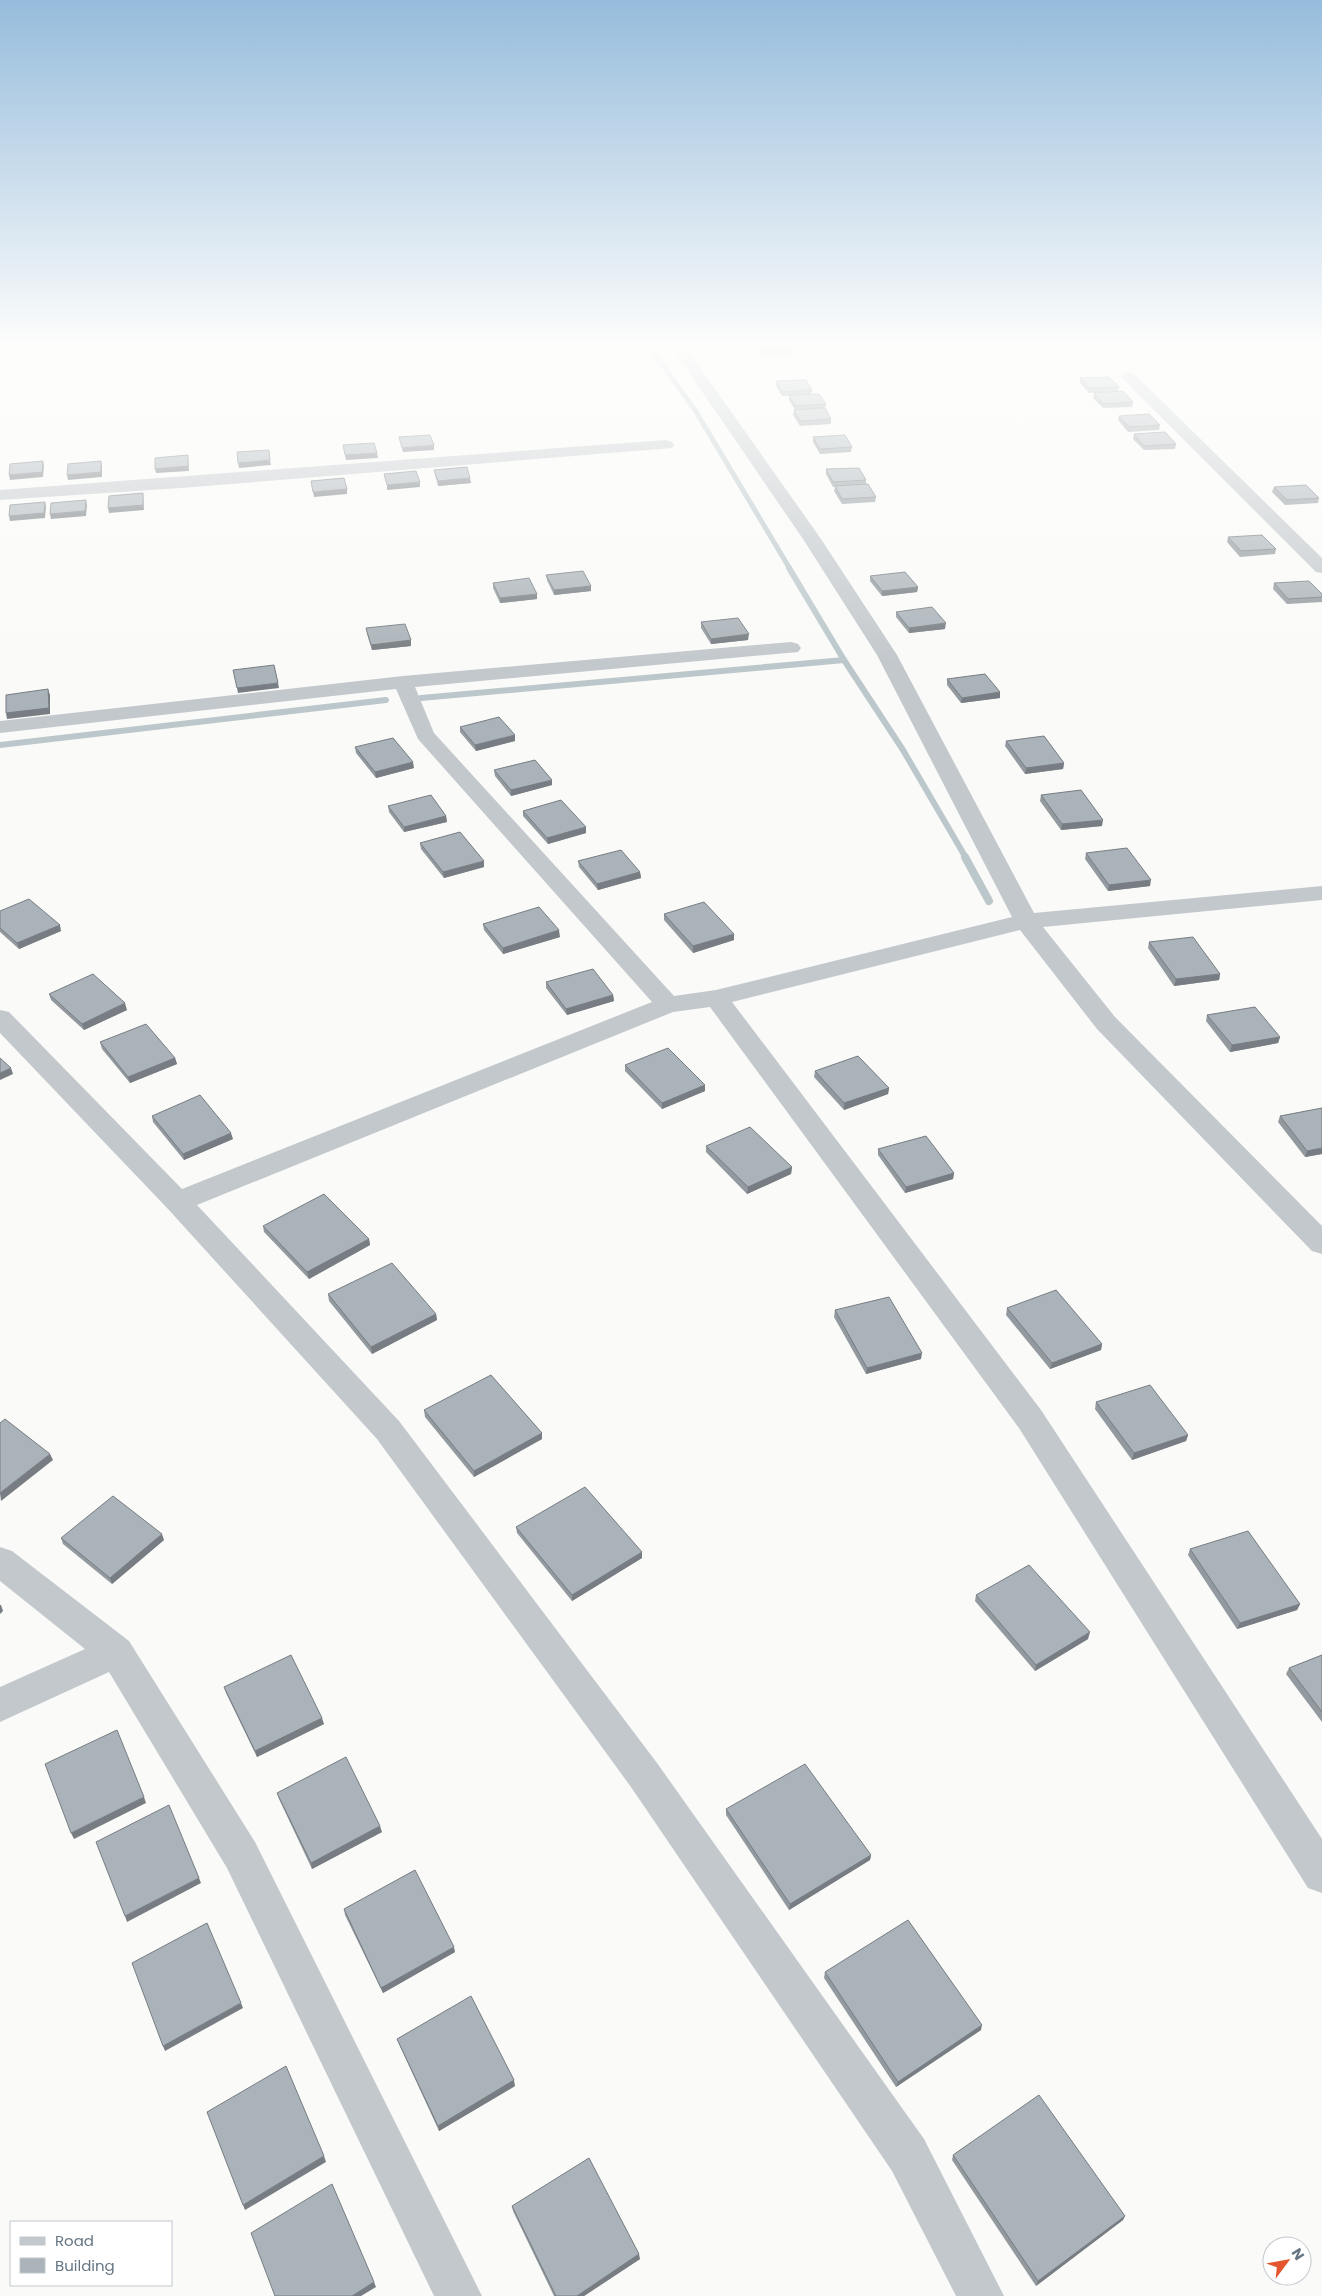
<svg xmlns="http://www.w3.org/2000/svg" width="1322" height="2296" viewBox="0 0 1322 2296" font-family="Poppins,sans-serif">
<rect width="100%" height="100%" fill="#fafaf8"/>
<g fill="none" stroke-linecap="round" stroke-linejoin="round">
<path stroke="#bbc7cb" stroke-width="5" d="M646,342L695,410L790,569"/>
<g stroke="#bbc7cb" stroke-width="6">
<path d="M789,568L844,660L903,750L966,858"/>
<path d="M421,698L844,660"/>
<path d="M0,745L386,700"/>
</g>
<path stroke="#bbc7cb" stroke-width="8" d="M965,857L989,901"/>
<g fill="#c3c8cc" fill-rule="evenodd">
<path d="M668,342H682L821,539L897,655L1034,913L1322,886V900L1043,927L1115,1017L1322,1226V1254L1312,1251L1097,1029L1020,930L732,1002L1041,1410L1322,1839V1893L1308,1888L1019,1428L710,1007L673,1012L197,1205L399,1421L657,1763L924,2139L1004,2296H956L892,2171L631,1787L377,1439L168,1209L0,1033V1010L9,1012L182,1189L652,1002L418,739L396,689L0,733V721L403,676L791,642L798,644L801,648L798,652L415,687L434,733L674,996L716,990L1012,917L877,655L803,539Z"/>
<path d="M1128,372L1133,373L1322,558V573L1316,572L1123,379L1121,376L1123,373Z"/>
<path d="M666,440L672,442L674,445L672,448L181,488L0,500V490Z"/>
<path d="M0,1547L12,1551L129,1641L255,1842L482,2296H434L227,1868L109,1672L0,1722V1687L85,1649L0,1581Z"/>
</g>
</g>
<g fill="#929a9f">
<path d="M758,343L792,351L791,355L763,357L757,347Z"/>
<path d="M1080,378L1119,387L1118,391L1089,393L1080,383Z"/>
<path d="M776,381L812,390L811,394L826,404L825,409L831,419V424L800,426L793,415L794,410H795L789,400V396H782L776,386Z"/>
<path d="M1094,393L1133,402L1132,407L1103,408L1093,398Z"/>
<path d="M1119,416L1160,425L1159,430L1128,432L1118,420Z"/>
<path d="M1134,434L1176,444L1175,449L1144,450L1133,439Z"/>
<path d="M813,437L852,447L851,452L820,454L813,442Z"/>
<path d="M826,469L866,480V484L876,497L875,502L842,504L834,491L835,487H833L826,474Z"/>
<path d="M434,470L471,483L438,486L435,475Z"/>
<path d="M1274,487L1319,498L1318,503L1285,505L1272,492Z"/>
<path d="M1228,537L1276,549L1275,554L1240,557L1227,542Z"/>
<path d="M546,575L591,586V591L554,595L547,580Z"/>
<path d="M870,576L918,587L917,592L882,596L870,581Z"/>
<path d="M493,583L537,599L500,603L493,588Z"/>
<path d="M1274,583L1322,594V602L1287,604L1273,589Z"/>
<path d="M896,612L945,629L909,633L896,617Z"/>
<path d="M701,622L748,640L711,644L701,628Z"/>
<path d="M366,628L411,640V646L372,650L367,634Z"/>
<path d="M947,679L1000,698L961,703L947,685Z"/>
<path d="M460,727L515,741L476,751L460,732Z"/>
<path d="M1006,741L1064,763L1063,769L1025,774L1005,746Z"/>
<path d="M355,747L414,768L376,778L356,753Z"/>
<path d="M494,770L552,785L511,796L495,776Z"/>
<path d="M1041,795L1102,826L1061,830L1040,801Z"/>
<path d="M388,806L446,816L447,822L404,832L389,812Z"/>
<path d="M523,811L586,833L548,844L523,816Z"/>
<path d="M420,843L484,867L444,878L421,849Z"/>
<path d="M1086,853L1150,886L1108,891L1085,859Z"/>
<path d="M578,861L640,872L641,878L598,890L579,867Z"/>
<path d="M0,911L61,931L19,949L0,932Z"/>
<path d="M664,914L734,940L693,953L664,920Z"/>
<path d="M483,924L560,937L503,954L484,930Z"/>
<path d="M1149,942L1220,974L1219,980L1174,986L1148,948Z"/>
<path d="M546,982L613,995L614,1001L567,1015L546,988Z"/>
<path d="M49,994L127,1010L84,1030L51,1000Z"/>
<path d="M1207,1015L1280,1037L1278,1043L1230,1052L1206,1021Z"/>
<path d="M100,1042L175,1058L177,1064L130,1083L102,1049Z"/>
<path d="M625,1065L705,1085V1091L662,1109L625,1071Z"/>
<path d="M815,1071L889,1088L888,1094L844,1110L814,1077Z"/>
<path d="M1322,1108V1154L1305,1157L1278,1122L1280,1116Z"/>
<path d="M152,1116L233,1139L184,1160L153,1122Z"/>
<path d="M706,1146L792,1167L791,1174L747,1194L706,1152Z"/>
<path d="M878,1149L954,1173L953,1179L905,1193L878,1155Z"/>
<path d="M263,1226L369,1239L370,1245L309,1279L264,1232Z"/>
<path d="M328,1294L436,1314L437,1320L372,1354L329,1301Z"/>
<path d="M1007,1308L1102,1344L1101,1350L1050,1369L1006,1315Z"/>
<path d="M835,1310L921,1359L866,1374L834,1317Z"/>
<path d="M1096,1402L1188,1435L1186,1441L1132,1460L1095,1409Z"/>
<path d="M424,1410L542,1433V1439L474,1477L425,1417Z"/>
<path d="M516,1527L642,1558L572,1601L517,1533Z"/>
<path d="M61,1538L164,1540L112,1584L63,1544Z"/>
<path d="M1190,1549L1300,1604L1297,1610L1237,1629L1188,1555Z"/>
<path d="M976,1595L1088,1639L1035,1671L975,1601Z"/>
<path d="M1322,1655V1722L1286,1674L1289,1668Z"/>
<path d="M224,1687L324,1724L257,1757L226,1693Z"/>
<path d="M277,1793L382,1832L312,1869L279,1799Z"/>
<path d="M726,1809L871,1855L870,1860L789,1910L726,1815Z"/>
<path d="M344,1909L455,1952L383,1993L345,1915Z"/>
<path d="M825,1972L981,2030L896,2087L824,1978Z"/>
<path d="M397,2039L515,2086L439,2131L399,2044Z"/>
<path d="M953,2155L1125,2216L1123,2220L1036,2286L952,2160Z"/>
<path d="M512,2206L640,2259L584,2296H554L513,2211Z"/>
</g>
<g fill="#777d82">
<path d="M434,445V450L403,452L402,448Z"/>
<path d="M377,453L378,458L346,460L345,455Z"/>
<path d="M188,455L189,471L156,473L155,469Z"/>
<path d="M270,460L271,465L239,468L238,463Z"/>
<path d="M43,461L44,466L43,477L10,480L9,475Z"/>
<path d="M101,461L102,466V477L68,480L67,475Z"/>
<path d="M470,478L471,483L438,486V481Z"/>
<path d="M420,482V487L387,490V485Z"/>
<path d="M347,489V494L314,497L313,492Z"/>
<path d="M143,493L144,510L109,513L108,508Z"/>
<path d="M86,500L87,505L86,516L51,519L50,514Z"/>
<path d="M45,502L46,507L45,518L10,521L9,516Z"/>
<path d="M591,586V591L554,595V590Z"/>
<path d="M918,587L917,592L882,596V591Z"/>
<path d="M537,594V599L500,603V598Z"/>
<path d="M946,623L945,629L909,633V628Z"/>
<path d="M749,634L748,640L711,644V639Z"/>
<path d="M411,640V646L372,650L371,645Z"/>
<path d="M278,683L279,688L238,693L237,688Z"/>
<path d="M48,689L50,695V714L7,719L6,713Z"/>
<path d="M1000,692V698L961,703L962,698Z"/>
<path d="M515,735V741L476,751L475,745Z"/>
<path d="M413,762L414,768L376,778L375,772Z"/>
<path d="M1064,763L1063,769L1025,774L1026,768Z"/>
<path d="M552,780V785L511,796V790Z"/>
<path d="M446,816L447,822L404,832V827Z"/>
<path d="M1103,820L1102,826L1061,830L1062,824Z"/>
<path d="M586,827V833L548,844L547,838Z"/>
<path d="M484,861V867L444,878L443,872Z"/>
<path d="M640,872L641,878L598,890L597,884Z"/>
<path d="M1151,880L1150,886L1108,891L1109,885Z"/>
<path d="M60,925L61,931L19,949L17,943Z"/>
<path d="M559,930L560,937L503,954V948Z"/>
<path d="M734,934V940L693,953V946Z"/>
<path d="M1220,974L1219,980L1174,986L1176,979Z"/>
<path d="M613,995L614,1001L567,1015L566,1009Z"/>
<path d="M125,1003L127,1010L84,1030L82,1024Z"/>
<path d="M1280,1037L1278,1043L1230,1052L1232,1045Z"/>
<path d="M175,1058L177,1064L130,1083L128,1077Z"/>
<path d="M11,1068L13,1074L0,1080V1073Z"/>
<path d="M705,1085V1091L662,1109V1103Z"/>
<path d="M889,1088L888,1094L844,1110V1103Z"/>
<path d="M231,1133L233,1139L184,1160L183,1154Z"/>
<path d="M1322,1148V1154L1305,1157L1307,1151Z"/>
<path d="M792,1167L791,1174L747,1194L748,1187Z"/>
<path d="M954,1173L953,1179L905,1193L906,1187Z"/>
<path d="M369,1239L370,1245L309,1279L307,1272Z"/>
<path d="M436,1314L437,1320L372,1354L371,1347Z"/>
<path d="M1102,1344L1101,1350L1050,1369L1052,1363Z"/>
<path d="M922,1353L921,1359L866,1374L867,1368Z"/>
<path d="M542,1433V1439L474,1477V1471Z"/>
<path d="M1188,1435L1186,1441L1132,1460L1134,1453Z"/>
<path d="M50,1454L53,1460L1,1501L0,1493Z"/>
<path d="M162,1534L164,1540L112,1584L110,1578Z"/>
<path d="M642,1552V1558L572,1601V1595Z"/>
<path d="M1300,1604L1297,1610L1237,1629L1240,1623Z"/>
<path d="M0,1605H1L3,1611L0,1614Z"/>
<path d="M1090,1632L1088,1639L1035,1671L1036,1665Z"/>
<path d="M322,1718L324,1724L257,1757L255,1751Z"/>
<path d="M144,1797L146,1803L74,1839L71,1833Z"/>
<path d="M380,1826L382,1832L312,1869L311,1863Z"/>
<path d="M871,1855L870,1860L789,1910L790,1904Z"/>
<path d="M199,1878L201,1883L127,1922L125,1916Z"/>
<path d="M454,1947L455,1952L383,1993L381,1988Z"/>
<path d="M241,2003L243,2008L165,2051L163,2046Z"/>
<path d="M982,2025L981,2030L896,2087L898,2082Z"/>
<path d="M514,2080L515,2086L439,2131L438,2126Z"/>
<path d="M324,2156L326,2162L245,2210L243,2205Z"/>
<path d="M1125,2216L1123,2220L1036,2286L1038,2281Z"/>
<path d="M639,2254L640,2259L584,2296H577Z"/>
<path d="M374,2282L376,2287L361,2296H352Z"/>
</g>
<g fill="#aab3b9" stroke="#777d82">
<path d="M774,342H786L792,351L763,352L758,343Z"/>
<path d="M1109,377L1119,387L1090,388L1080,378Z"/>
<path d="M806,380L812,390L782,392L776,381Z"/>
<path d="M1123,391L1133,402L1103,404L1094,393Z"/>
<path d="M819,394L826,404L795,406L789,395Z"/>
<path d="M825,408L831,419L800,421L794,410Z"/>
<path d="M1149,414L1160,425L1129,427L1119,416Z"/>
<path d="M1165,432L1176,444L1144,446L1134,434Z"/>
<path d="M430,435L434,445L402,448L399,437Z"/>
<path d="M845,435L852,447L820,449L813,437Z"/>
<path d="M374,443L377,453L345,455L343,445Z"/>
<path d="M269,450L270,460L238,463L237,452Z"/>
<path d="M188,455V466L155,469V458Z"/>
<path d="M43,461L42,472L9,475L10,464Z"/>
<path d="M101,461V472L67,475L68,464Z"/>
<path d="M467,467L470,478L438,481L434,470Z"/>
<path d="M859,468L866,480L833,482L826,469Z"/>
<path d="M416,471L420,482L387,485L384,474Z"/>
<path d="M344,478L347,489L313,492L311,481Z"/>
<path d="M868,484L876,497L842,499L835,486Z"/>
<path d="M1306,485L1319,498L1287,500L1274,487Z"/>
<path d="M143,493V505L108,508L109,496Z"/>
<path d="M86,500L85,511L50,514L51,503Z"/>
<path d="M45,502L44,513L9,516L10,505Z"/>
<path d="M1262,535L1276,549L1241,551L1228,537Z"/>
<path d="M583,571L591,586L554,590L546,575Z"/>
<path d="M905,572L918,587L882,591L870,576Z"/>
<path d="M529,578L537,594L500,598L493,583Z"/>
<path d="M1309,581L1322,594V597L1288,599L1274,583Z"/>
<path d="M932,607L946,623L909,628L896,612Z"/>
<path d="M738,618L749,634L711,639L701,622Z"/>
<path d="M405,624L411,640L371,645L366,628Z"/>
<path d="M274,665L278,683L237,688L233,670Z"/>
<path d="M985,674L1000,692L962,698L947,679Z"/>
<path d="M48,689L49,708L6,713V695Z"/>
<path d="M499,717L515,735L475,745L460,727Z"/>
<path d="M1044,736L1064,763L1026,768L1006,741Z"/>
<path d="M393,738L413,762L375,772L355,747Z"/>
<path d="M535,760L552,780L511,790L494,770Z"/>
<path d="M1081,790L1103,820L1062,824L1041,795Z"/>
<path d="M431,795L446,816L404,827L388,806Z"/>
<path d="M561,800L586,827L547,838L523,811Z"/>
<path d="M460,832L484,861L443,872L420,843Z"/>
<path d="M1127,848L1151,880L1109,885L1086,853Z"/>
<path d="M621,850L640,872L597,884L578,861Z"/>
<path d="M29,899L60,925L17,943L0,928V911Z"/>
<path d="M704,902L734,934L693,946L664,914Z"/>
<path d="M539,907L559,930L503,948L483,924Z"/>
<path d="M1193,937L1220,974L1176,979L1149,942Z"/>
<path d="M593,969L613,995L566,1009L546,982Z"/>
<path d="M93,974L125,1003L82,1024L49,994Z"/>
<path d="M1255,1007L1280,1037L1232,1045L1207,1015Z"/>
<path d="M146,1024L175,1058L128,1077L100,1042Z"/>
<path d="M668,1048L705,1085L662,1103L625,1065Z"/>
<path d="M858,1056L889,1088L844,1103L815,1071Z"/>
<path d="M0,1058L11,1068L0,1073Z"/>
<path d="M200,1095L231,1133L183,1154L152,1116Z"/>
<path d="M1322,1108V1148L1307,1151L1280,1116Z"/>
<path d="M750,1127L792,1167L748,1187L706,1146Z"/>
<path d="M926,1136L954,1173L906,1187L878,1149Z"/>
<path d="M324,1194L369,1239L307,1272L263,1226Z"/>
<path d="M392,1263L436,1314L371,1347L328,1294Z"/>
<path d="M1056,1290L1102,1344L1052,1363L1007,1308Z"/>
<path d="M889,1297L922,1353L867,1368L835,1310Z"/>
<path d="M491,1375L542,1433L474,1471L424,1410Z"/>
<path d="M1150,1385L1188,1435L1134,1453L1096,1402Z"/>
<path d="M5,1419L50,1454L0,1493V1423Z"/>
<path d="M585,1487L642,1552L572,1595L516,1527Z"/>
<path d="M113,1496L162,1534L110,1578L61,1538Z"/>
<path d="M1248,1531L1300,1604L1240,1623L1190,1549Z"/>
<path d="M1029,1565L1090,1632L1036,1665L976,1595Z"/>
<path d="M291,1655L322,1718L255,1751L224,1687Z"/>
<path d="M1322,1655V1712L1289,1668Z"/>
<path d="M117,1730L144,1797L71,1833L45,1764Z"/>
<path d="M346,1757L380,1826L311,1863L277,1793Z"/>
<path d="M805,1764L871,1855L790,1904L726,1809Z"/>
<path d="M169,1805L199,1878L125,1916L96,1842Z"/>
<path d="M415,1870L454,1947L381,1988L344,1909Z"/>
<path d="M908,1920L982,2025L898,2082L825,1972Z"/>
<path d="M207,1923L241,2003L163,2046L132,1963Z"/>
<path d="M471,1996L514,2080L438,2126L397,2039Z"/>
<path d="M286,2066L324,2156L243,2205L207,2112Z"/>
<path d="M1039,2095L1125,2216L1038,2281L953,2155Z"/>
<path d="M589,2158L639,2254L577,2296H556L512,2206Z"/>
<path d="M332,2184L374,2282L352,2296H275L251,2233Z"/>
</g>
<linearGradient id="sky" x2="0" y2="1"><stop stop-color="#96bcdc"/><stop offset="0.52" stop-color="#fdfdfc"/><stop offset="1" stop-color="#fdfdfc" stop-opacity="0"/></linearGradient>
<rect width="1322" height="664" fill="url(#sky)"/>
<rect x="10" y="2221" width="162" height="65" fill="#ffffff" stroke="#c1c8cd"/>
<rect x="20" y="2237" width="25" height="8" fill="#c3c8cc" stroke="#c1c8cd"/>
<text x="55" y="2246" font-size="15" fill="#657683">Road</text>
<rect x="20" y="2258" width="25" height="15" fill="#aab3b9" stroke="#c1c8cd"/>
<text x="55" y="2271" font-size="15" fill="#657683">Building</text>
<g transform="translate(1287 2261) rotate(58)"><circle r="24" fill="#ffffff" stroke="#c1c8cd"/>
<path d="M0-4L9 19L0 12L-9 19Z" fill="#e4572e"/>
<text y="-8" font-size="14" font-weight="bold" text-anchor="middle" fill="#657683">N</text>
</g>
</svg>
